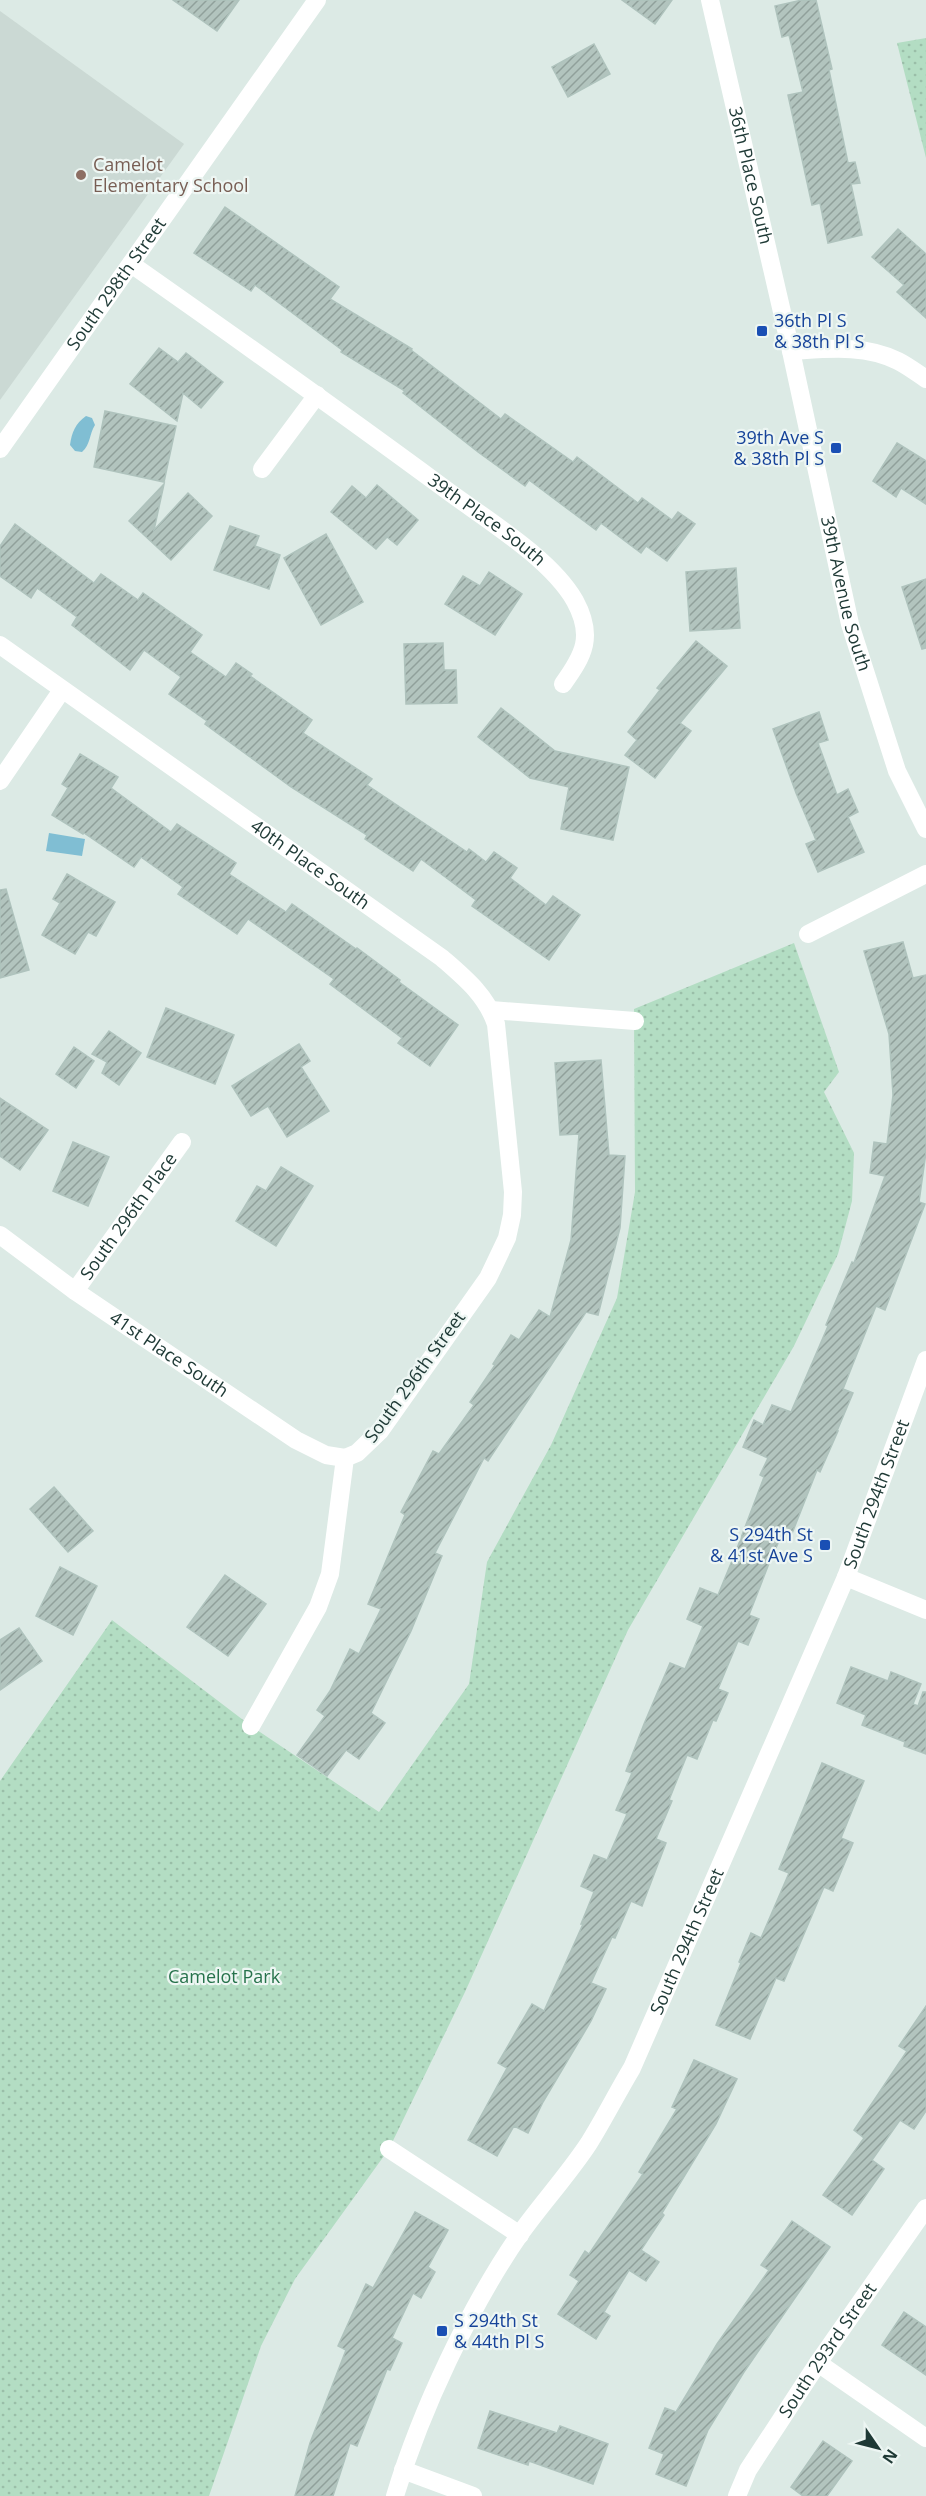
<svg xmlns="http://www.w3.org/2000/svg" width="926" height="2496" viewBox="0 0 926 2496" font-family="'Open Sans',sans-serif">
<defs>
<pattern id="grass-dots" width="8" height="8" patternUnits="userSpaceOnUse" patternTransform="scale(1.5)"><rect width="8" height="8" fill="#b3ddc3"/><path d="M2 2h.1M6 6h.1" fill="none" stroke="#9abea8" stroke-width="1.8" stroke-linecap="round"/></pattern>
<pattern id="building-hatch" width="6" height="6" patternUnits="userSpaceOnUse" patternTransform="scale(1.5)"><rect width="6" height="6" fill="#b2c4be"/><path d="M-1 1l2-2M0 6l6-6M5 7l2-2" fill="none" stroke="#90a09b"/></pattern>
</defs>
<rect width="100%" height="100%" fill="#dceae5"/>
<path fill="#cbd9d4" d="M0,11L184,144L0,400Z"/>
<g fill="url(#grass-dots)">
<path d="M926,38V158L897,43Z"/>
<path d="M794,943L839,1072L824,1092L854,1153L852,1201L838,1254L794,1346L628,1630L465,1992L389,2149L295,2279L261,2346L209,2496H0V1781L112,1620L251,1726L379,1812L469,1684L487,1562L551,1445L617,1298L635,1192L634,1009Z"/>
</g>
<g fill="#80bed3">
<path d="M86,416L92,418L95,425C89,434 91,444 82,452L75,451L70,445C72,432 75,424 86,416Z"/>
<path d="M49,833L85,839L82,856L46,851Z"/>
</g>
<g fill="url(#building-hatch)" stroke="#afc3bd" stroke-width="1.5">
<path d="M173,0H239L217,31Z"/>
<path d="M622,0H672L655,24Z"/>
<path d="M802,0H816L832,69L829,70L848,163L855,162L860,183L851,184L862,235L828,243L820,203L812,205L788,95L803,92L789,35L782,37L775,6Z"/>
<path d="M594,44L610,74L568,97L552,67Z"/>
<path d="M225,207L339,287L330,299L412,349L411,350L501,419L505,414L573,462L577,457L638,503L642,498L672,520L678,512L695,524L667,561L646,546L641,553L601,523L596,530L529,480L525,486L478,452L403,393L405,391L341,352L342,350L255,285L251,291L194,253Z"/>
<path d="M898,229L926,254V318L897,292L904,285L872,257Z"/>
<path d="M159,348L178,362L186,353L223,382L201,408L183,393L177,421L130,384Z"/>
<path d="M105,411L176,426L164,482L94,467Z"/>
<path d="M897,443L926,461V504L901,488L896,497L873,481Z"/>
<path d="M164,484L154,530L188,493L212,516L171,560L129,521Z"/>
<path d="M377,485L418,520L397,545L387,537L376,549L331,512L352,486L366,498Z"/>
<path d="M15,524L94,583L101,574L138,600L143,593L202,635L190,652L226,677L236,663L252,674L250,676L312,720L303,733L372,779L367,785L467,852L469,849L486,862L494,852L517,868L510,878L546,905L553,896L580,915L549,960L472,906L476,900L421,859L413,871L365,839L367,835L291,787L205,724L207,721L169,694L181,677L144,650L130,670L72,625L77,617L37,588L31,598L0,576V546Z"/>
<path d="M230,526L259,536L255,546L280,555L269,589L214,570Z"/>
<path d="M326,534L363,602L321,625L284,558Z"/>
<path d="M736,568L740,628L690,631L686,572Z"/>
<path d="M489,572L522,594L495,635L445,604L463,576L480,586Z"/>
<path d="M926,579V648L922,649L902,587Z"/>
<path d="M696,641L727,666L680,723L691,731L655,778L625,755L637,740L628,732L660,690L657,688Z"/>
<path d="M443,643L444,670H456L457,703L406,704L404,644Z"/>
<path d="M501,708L555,751L629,767L613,840L561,829L569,787L530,778L478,737Z"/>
<path d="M819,712L828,740L818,743L837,795L848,789L858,812L848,817L864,852L818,872L806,844L816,840L796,793L773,729Z"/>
<path d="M80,754L118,777L111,788L171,832L177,824L236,863L229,874L286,912L292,904L356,949L357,948L400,980L399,982L458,1025L430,1066L398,1043L402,1038L330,984L334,979L248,919L237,934L178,894L183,887L141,857L134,867L84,833L83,834L52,815L68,788L62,784Z"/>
<path d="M67,874L115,902L96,936L88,932L75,954L42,935L60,903L53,899Z"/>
<path d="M6,889L29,970L0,978V890Z"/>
<path d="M903,942L913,978L926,975V1152L919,1202L925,1204L885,1310L876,1306L843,1389L853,1393L837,1431H838L820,1472L817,1470L791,1536L783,1532L768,1566L749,1615L759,1619L748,1645L738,1641L718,1689L728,1693L716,1721L713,1720L697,1759L687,1755L669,1800L672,1801L656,1839L666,1843L642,1906L631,1901L615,1938L612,1937L591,1983L606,1989L591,2021L543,2102L528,2133L514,2126L497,2156L468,2140L507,2068L498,2063L532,2004L544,2011L583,1924H581L594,1892L581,1886L594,1855L607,1860L627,1814L616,1810L632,1773L626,1771L644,1724L670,1663L685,1669L703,1626L687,1619L700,1588L718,1595L736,1551L764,1477L760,1475L768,1458L743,1447L754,1420L763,1425L772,1405L791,1412L828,1326L826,1325L852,1262L854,1263L885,1176L870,1173L874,1142L887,1144L893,1095L889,1034L864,951Z"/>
<path d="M166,1008L234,1035L215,1084L147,1057Z"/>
<path d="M109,1031L141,1053L119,1085L102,1073L107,1062L92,1054Z"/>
<path d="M299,1044L310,1061L301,1067L329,1111L287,1137L268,1106L251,1116L232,1086Z"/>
<path d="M74,1047L94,1061L76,1088L56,1074Z"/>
<path d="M601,1060L609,1155L625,1156L620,1228L598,1315L586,1312L488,1461L484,1458L435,1553L442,1556L411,1631L371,1713L385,1723L359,1759L346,1750L327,1776L297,1755L325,1716L317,1710L330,1691L350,1649L359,1654L381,1609L368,1604L405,1515L401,1512L433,1451L439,1454L474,1405L470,1402L495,1365L493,1364L511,1335L519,1340L539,1310L550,1317L571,1240L579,1134L560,1135L555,1063Z"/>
<path d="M0,1098L48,1130L20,1170L0,1156Z"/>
<path d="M73,1142L109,1157L88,1206L53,1191Z"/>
<path d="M281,1167L313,1186L276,1246L236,1221L257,1186L266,1191Z"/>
<path d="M54,1487L93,1531L68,1552L30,1509Z"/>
<path d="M60,1567L97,1586L73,1635L36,1616Z"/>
<path d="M225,1575L266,1604L228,1656L187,1627Z"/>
<path d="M19,1628L42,1661L0,1690V1640Z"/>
<path d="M851,1667L888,1681L891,1672L921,1684L913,1704L918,1706L923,1692H926V1754L904,1746L905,1742L862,1725L866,1715L837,1703Z"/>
<path d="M822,1763L864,1781L841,1838L853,1843L833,1891L824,1887L784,1981L776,1978L750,2039L716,2025L741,1963L739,1962L751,1933L761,1938L789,1873L779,1869Z"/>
<path d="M926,2006V2111L914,2129L900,2120L872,2160L884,2169L852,2215L823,2195L864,2138L854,2130L907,2051L899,2046Z"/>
<path d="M694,2060L737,2079L716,2124L662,2213L664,2215L641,2250L659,2262L646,2281L629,2270L604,2312L610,2316L596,2339L558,2314L579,2281L570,2275L585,2251L589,2254L643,2174L639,2172L677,2109L672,2107Z"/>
<path d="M415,2212L448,2230L428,2267L435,2272L421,2298L413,2293L392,2338L402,2343L390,2370L387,2369L357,2446L350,2443L333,2496H295L310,2443L346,2350L338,2346L366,2284L373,2288Z"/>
<path d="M792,2221L830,2247L744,2372L708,2430L686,2486L656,2474L664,2454L649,2448L665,2408L676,2412L717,2344L769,2270L761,2265Z"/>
<path d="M904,2312L926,2327V2375L882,2345Z"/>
<path d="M490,2411L557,2433L560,2426L608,2444L593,2484L529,2461L528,2465L478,2448Z"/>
<path d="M823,2441L852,2461L827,2496H803L791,2487Z"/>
</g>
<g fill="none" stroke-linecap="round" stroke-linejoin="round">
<g stroke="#fff" stroke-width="18">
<path id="s1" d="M710,0L791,351L850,624L897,771L926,829"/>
<path id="s2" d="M131,264C235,337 339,411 441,486C482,517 550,557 575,601C594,636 584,655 563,684"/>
<path d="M791,351C826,349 865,344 898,361C908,366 917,373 926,379"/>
<path id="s3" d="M0,449L317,0"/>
<path d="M262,469L317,395"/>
<path id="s4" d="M0,645L442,958C465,978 486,995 496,1024L513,1192L512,1215L507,1238L488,1278L380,1431L357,1453L345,1458L330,1574L318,1607L251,1726"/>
<path d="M0,781L62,690"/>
<path d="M808,934L926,874"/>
<path d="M491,1010L635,1021"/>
<path id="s5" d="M0,1235L75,1291L296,1440L326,1455L345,1458"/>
<path id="s6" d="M75,1291L182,1142"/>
<path d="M846,1577L926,1610"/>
<path d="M389,2149L520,2235"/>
<path d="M818,2363L926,2438"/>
<path d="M403,2470L473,2496"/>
<path id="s7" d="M395,2496C421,2410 469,2308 520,2234C542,2203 568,2175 589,2143C604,2119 617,2093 632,2068L846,1577L926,1360"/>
<path id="s8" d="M737,2496L748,2470L818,2363L926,2208"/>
</g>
</g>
<circle fill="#8d6e63" stroke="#edf6f3" stroke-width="2" cx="81" cy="175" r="6"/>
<g fill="#1a4fb4" stroke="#edf6f3" stroke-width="2">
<rect x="756" y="325" width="12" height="12" rx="3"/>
<rect x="830" y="442" width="12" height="12" rx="3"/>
<rect x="819" y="1539" width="12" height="12" rx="3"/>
<rect x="436" y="2325" width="12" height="12" rx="3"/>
</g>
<g text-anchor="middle" stroke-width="4.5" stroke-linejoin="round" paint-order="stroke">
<g font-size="18" fill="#785e54" stroke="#edf6f3" text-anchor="start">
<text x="93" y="171">Camelot<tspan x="93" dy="21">Elementary School</tspan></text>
</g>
<g font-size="18" fill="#1e3935" stroke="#edf6f3">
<text dy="6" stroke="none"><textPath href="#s1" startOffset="180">36th Place South</textPath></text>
<text dy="6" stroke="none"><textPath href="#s3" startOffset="202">South 298th Street</textPath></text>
<text dy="6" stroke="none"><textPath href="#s2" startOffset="438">39th Place South</textPath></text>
<text dy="6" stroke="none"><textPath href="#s1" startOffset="609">39th Avenue South</textPath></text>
<text dy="6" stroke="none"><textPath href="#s4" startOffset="380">40th Place South</textPath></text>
<text dy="6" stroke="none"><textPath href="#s6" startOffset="92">South 296th Place</textPath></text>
<text dy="6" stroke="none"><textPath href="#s5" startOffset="207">41st Place South</textPath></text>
<text transform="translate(415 1377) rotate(-54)" y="6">South 296th Street</text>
<text dy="6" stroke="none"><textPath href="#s7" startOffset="1116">South 294th Street</textPath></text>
<text dy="6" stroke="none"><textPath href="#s7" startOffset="630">South 294th Street</textPath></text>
<text dy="6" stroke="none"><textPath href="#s8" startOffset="172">South 293rd Street</textPath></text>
</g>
<g font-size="18" fill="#164399" stroke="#edf6f3" text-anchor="start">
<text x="774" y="327">36th Pl S<tspan x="774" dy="21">&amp; 38th Pl S</tspan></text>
<text x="824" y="444" text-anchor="end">39th Ave S<tspan x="824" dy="21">&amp; 38th Pl S</tspan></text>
<text x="813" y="1541" text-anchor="end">S 294th St<tspan x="813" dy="21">&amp; 41st Ave S</tspan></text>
<text x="454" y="2327">S 294th St<tspan x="454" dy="21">&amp; 44th Pl S</tspan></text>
</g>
<g font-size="18" fill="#26724b" stroke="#edf6f3">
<text x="224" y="1983">Camelot Park</text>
</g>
</g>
<g transform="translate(878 2448) rotate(125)" stroke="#edf6f3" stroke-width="4.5" paint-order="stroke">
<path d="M0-4.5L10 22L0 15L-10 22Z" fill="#1e3935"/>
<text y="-9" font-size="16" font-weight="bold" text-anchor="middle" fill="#1e3935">N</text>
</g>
</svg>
